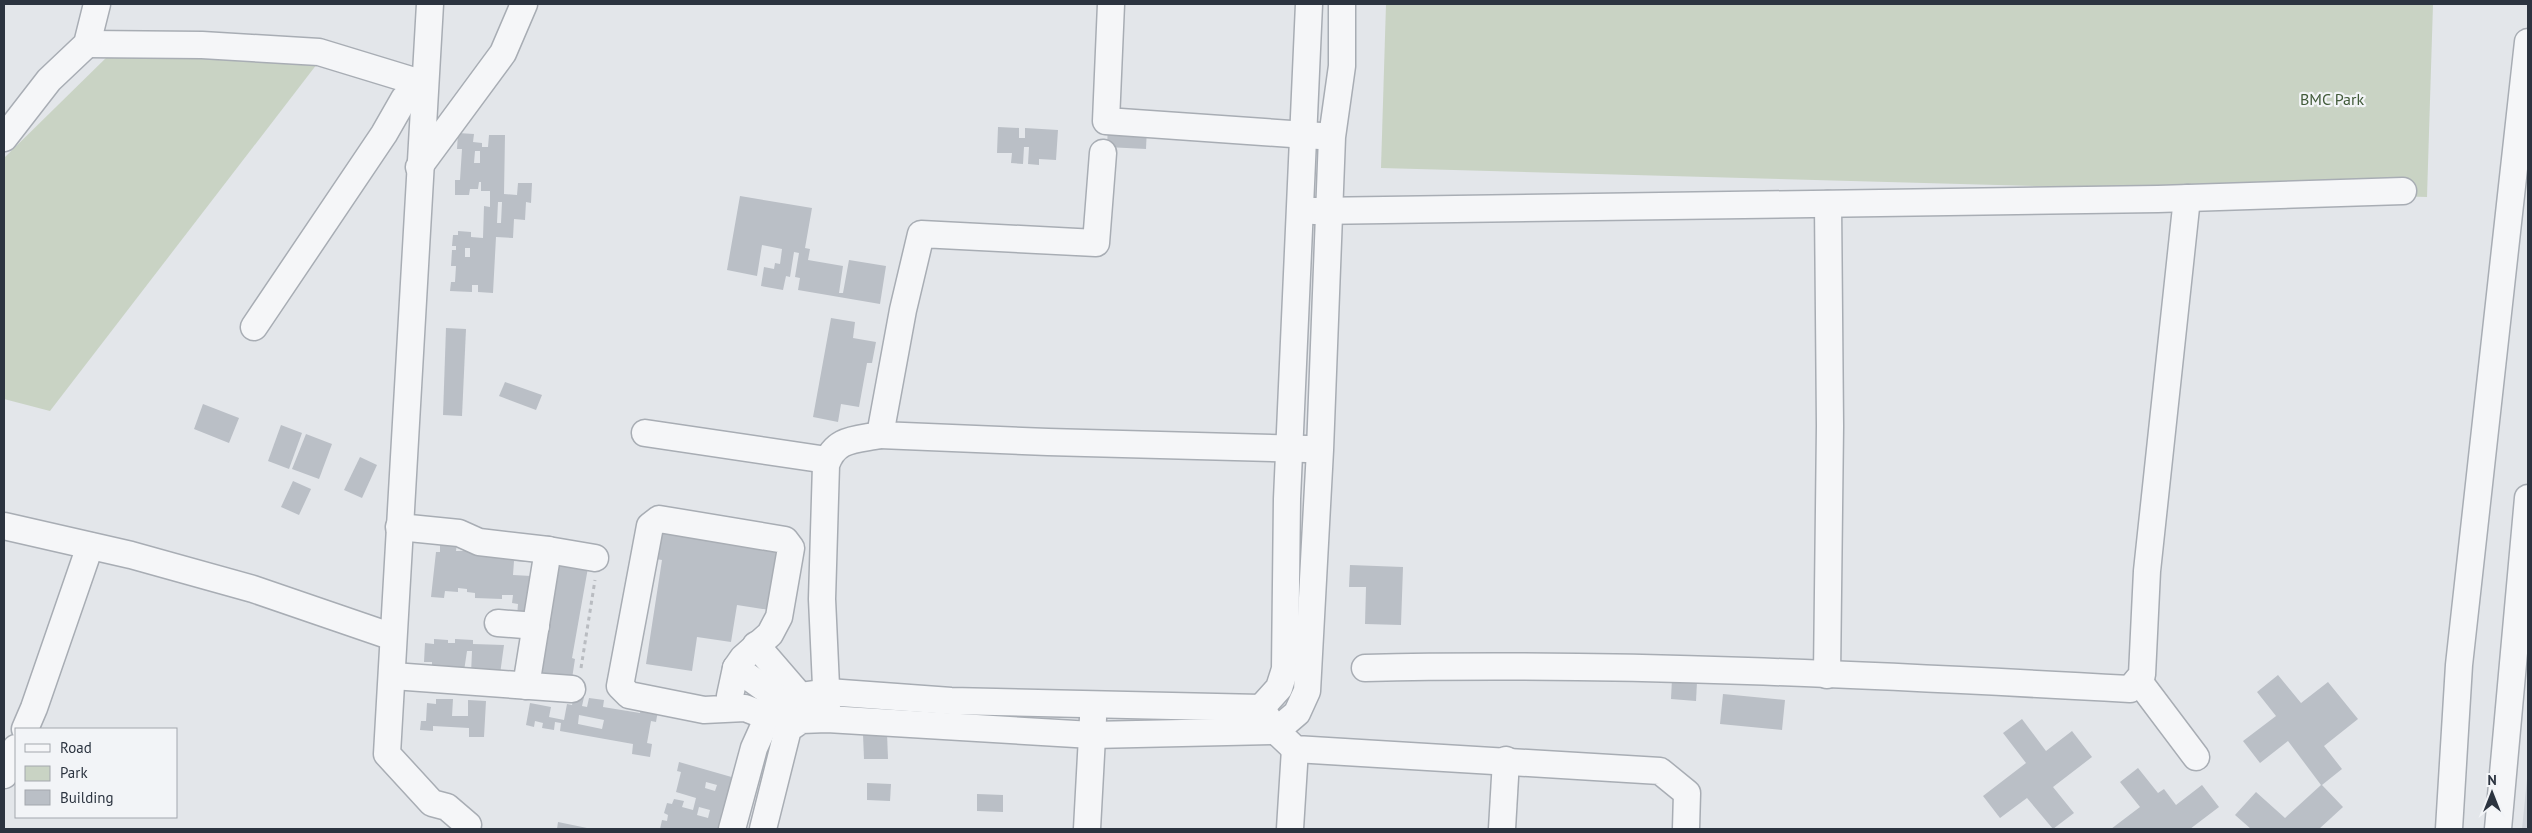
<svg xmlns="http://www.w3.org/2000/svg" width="2532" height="833" viewBox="0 0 2532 833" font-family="'PT Sans',sans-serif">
<rect width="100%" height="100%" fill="#e3e6ea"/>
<path fill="#d1d5db" d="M2528,769V829H2522Z"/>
<g fill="#c9d3c4">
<path d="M1386,4H2433L2427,197L1381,168Z"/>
<path d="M110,54L317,64L50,411L4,399V158Z"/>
</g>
<g fill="#babfc6" fill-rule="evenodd">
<path d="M1108,125L1147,127L1146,149L1107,147Z"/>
<path d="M998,127L1019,128V138H1025V128L1058,130L1056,160L1039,159V165L1028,164L1029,147H1024L1023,164L1011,163L1012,153H997Z"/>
<path d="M458,133L474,134L473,142L482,143V147H488L489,135H505L504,194L517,195L518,183H532L531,203L526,202L525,220L514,219L513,238L496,237L493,293L478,292V285H472V292L450,291L451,282H455L456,266H451L452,250H456V246H452L453,235H458V231L471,232V237L483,238L484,206L490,207V191H481V182H479L478,189H470L469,195H455V180H460L462,149H457ZM475,151H480V163H474ZM498,202H502L501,223H497ZM465,248H470V257H465Z"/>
<path d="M740,196L812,208L805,248L810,249L808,260L843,266L839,293H843L849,260L886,266L880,304L798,290L800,278L795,277L799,253L794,252L790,277L786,276L783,290L761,286L764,267L774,269L775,263L780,264L782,249L762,245L757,276L727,270Z"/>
<path d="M831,318L855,322L853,338L876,342L872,363H867L859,407L841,404L838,422L813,417Z"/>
<path d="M446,328L466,329L462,416L443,415Z"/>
<path d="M505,382L542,395L536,410L499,396Z"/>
<path d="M203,404L239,418L229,443L194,429Z"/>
<path d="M281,425L302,433L289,469L268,461Z"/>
<path d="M306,434L332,444L319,479L292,469Z"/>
<path d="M360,457L377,465L362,498L344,490Z"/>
<path d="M293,481L311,489L299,515L281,507Z"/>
<path d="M661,526L787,545L776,611L737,605L731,642L697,637L692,671L646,664L662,560L656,559Z"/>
<path d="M440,537L457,544L456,551L527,550L526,562L514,561L513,575L531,576L528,617L517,616L518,604L512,603L513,595H502V599L475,598V593L467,592V589L458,588V592L445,591L444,598L431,597L436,552H440Z"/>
<path d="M555,557L589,562L572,658L575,659L571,685L535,679L543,630L549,631L554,598L548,597Z"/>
<path d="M1350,565L1403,567L1401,625L1365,624L1366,587H1349Z"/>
<path d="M434,639L448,640V643H455V639L473,640V644L504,645L500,674H471L472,651H467L464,671L453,670V666H446L445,672L432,666V662H424L425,643L434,644Z"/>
<path d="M2278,675L2301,703L2328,682L2358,719L2324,746L2342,769L2322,785L2343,807L2319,829H2251L2235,815L2256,792L2285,818L2321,785L2288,741L2260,763L2243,741L2276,716L2257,692Z"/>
<path d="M1672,679L1697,682L1696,701L1671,699Z"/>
<path d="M1723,694L1785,700L1782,730L1720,724Z"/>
<path d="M578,696L584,697L582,706L587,707L589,698L604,700L603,707L640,713L641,707L658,710L656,722L651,721L647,743L652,744L650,757L632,754L633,744L560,731L561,723L555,722L554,730L542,728L543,723L535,721L534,727L526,725L530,703L551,707L549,717L564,720L567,704L572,705L573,700ZM579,715L604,720L602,729L578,724Z"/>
<path d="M436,699H453L452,716H468V700L486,701L484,737H469V728L433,726V731L420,730L421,721H426L427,703L436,704Z"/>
<path d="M2022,719L2046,751L2072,731L2092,757L2053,787L2074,813L2053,829L2027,798L2000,818L1983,796L2026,763L2003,733Z"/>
<path d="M887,733L888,759H864L863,734Z"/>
<path d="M679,762L735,778L726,811L722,810L720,829H660L662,820L667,821L668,815L664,813L667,803L672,804L674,799L684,801L682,807L693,810L696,798L676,792L681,772L677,771ZM706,782L717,785L715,791L705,788ZM699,807L710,810L708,818L697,815Z"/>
<path d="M2138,768L2158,793L2164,789L2176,805L2202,785L2219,807L2190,829H2111L2140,807L2120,782Z"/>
<path d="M867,783L891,784L890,801L867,800Z"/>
<path d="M977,794L1003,795V812L977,811Z"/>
<path d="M558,822L587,828L586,829H557Z"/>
</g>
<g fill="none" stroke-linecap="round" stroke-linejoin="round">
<g stroke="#a8adb4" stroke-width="29">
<g id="minor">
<path d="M430,4L387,754L432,803L447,807L468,825"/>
<path d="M1111,4L1106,121L1320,136"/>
<path d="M87,44L202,45L319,52L424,84"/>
<path d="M4,138L49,80L87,44L97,4"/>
<path d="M1103,153L1096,243L921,234L903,310L880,435L1048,442L1307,449"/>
<path d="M419,167L503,53L524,4"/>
<path d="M1314,211L2158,199L2403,191"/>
<path d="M254,327L384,134L404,99L424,84"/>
<path d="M645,433L827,460"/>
<path d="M4,526L131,555L253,589L393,637"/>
<path d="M399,527L459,533L479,542L548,550L526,686"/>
<path d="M548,550L595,558"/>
<path d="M498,623L536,626"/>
<path d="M756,645L800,696"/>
<path d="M736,668L785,703"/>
<path d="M1365,668C1620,662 1875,675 2130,689L2142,675L2147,571L2187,198"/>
<path d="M1827,675L1830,426L1828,204"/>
<path d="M393,676L572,689"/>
<path d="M2138,680L2196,757"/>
<path d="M730,696L736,668L743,658L770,634L779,617L791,548L785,540L659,519L650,526L620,686L629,695L704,710L745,708L768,717"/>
<path d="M827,708L822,599L826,465C835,438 855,440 880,435"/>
<path d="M1267,717L1276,731L1295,749L1660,771L1687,793L1686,829"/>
<path d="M25,729L34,708L90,546"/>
<path d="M4,775L16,748"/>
<path d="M732,829L754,748L768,717L785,703L800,696L828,692L951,701L1261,708L1279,688L1285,669L1287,499L1309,4"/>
<path d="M763,829L788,729L801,720L827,719L1092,735L1276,731L1297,713L1307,691L1320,450L1332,137L1342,66V4"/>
<path d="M1087,829L1093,718"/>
<path d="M1290,829L1295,749"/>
<path d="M1502,829L1506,760"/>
<path d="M2449,829L2459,665L2528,42"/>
<path d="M2498,829L2528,498"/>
</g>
</g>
<path stroke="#b9bcc1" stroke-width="3" stroke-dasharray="4 4" stroke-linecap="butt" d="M581,668L595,580"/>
<use href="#minor" stroke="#f5f6f8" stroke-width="26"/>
</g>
<g text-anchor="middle" stroke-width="4.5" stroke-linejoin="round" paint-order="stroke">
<g font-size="16" fill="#425b3a" stroke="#f2f4f7">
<text x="2332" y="105">BMC Park</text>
</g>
</g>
<rect width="2532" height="833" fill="none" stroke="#2c3440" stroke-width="10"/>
<rect x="15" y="728" width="162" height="90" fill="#f2f4f7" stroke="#a3a7ae"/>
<rect x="25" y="744" width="25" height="8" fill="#f5f6f8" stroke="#a3a7ae"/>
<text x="60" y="753" font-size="15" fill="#2c3440">Road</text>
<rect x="25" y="766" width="25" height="15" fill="#c9d3c4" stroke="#a3a7ae"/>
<text x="60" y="778" font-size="15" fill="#2c3440">Park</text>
<rect x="25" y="790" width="25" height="15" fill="#babfc6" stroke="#a3a7ae"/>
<text x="60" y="803" font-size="15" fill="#2c3440">Building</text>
<g transform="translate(2492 793)" stroke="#f2f4f7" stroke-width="4" paint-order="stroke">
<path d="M0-4L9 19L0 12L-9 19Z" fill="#2c3440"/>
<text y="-8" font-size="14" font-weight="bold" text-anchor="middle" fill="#2c3440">N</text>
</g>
</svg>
